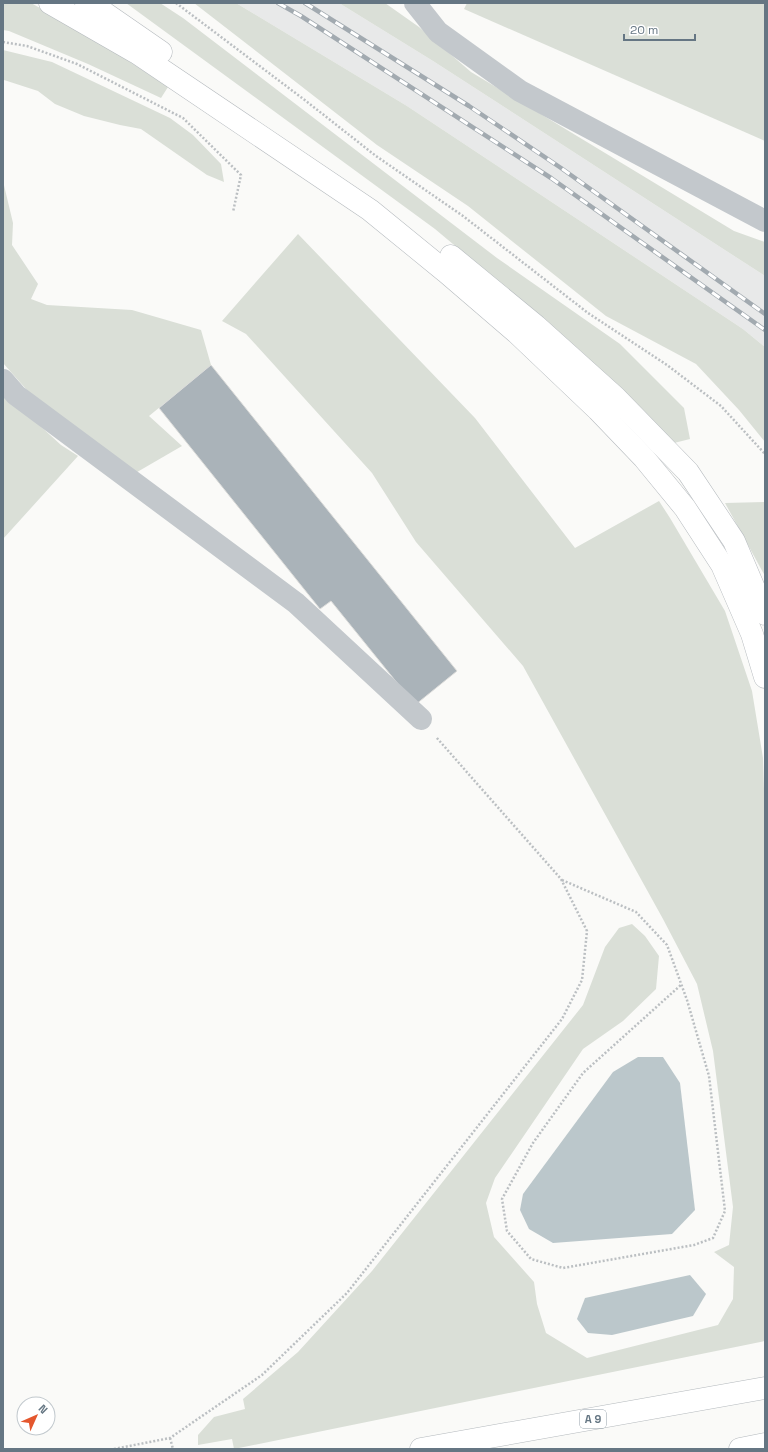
<svg xmlns="http://www.w3.org/2000/svg" width="768" height="1452" viewBox="0 0 768 1452" font-family="'Space Grotesk',sans-serif">
<rect width="100%" height="100%" fill="#fafaf8"/>
<path fill="#e8e9e9" d="M236,3H339L433,61L765,276V347L743,329L407,106Z"/>
<g fill="#dadfd7">
<path d="M3,3H31L92,37L168,87L161,98L88,64L9,31L3,30Z"/>
<path d="M126,3H160L183,18L497,258L620,344L684,408L690,439L674,443L583,353L435,229Z"/>
<path d="M194,3H236L407,106L743,329L765,347V442L739,410L696,364L606,316L468,206L377,145Z"/>
<path d="M339,3H385L419,27L471,72L734,231L765,242V276L433,61Z"/>
<path d="M467,3H765V141L464,9Z"/>
<path d="M3,50L52,62L170,118L193,135L221,164L224,182L207,175L141,129L120,125L84,116L55,104L38,91L4,80L3,109Z"/>
<path d="M3,181L13,223L12,245L38,284L31,299L47,305L132,310L201,330L211,365L149,416L182,446L132,475L34,398L3,363Z"/>
<path d="M298,234L475,418L575,548L659,501L670,518L725,611L752,691L763,758L765,820V1341L234,1449L232,1439L198,1445V1435L214,1417L245,1409L243,1399L298,1352L372,1271L583,1005L605,947L619,928L632,924L645,936L659,956L656,989L623,1021L583,1049L495,1178L486,1203L494,1237L534,1282L537,1304L546,1333L587,1358L718,1325L733,1299L734,1267L714,1252L729,1245L733,1207L713,1051L697,984L663,919L523,666L416,542L372,473L246,334L222,321Z"/>
<path d="M3,392L61,445L78,456L3,539Z"/>
<path d="M765,502V576L725,503Z"/>
</g>
<g fill="#bbc7cb">
<path d="M638,1057H663L680,1083L695,1210L672,1234L553,1243L529,1229L520,1210L523,1194L613,1072Z"/>
<path d="M690,1275L706,1294L693,1316L612,1335L588,1333L577,1319L585,1298Z"/>
</g>
<path fill="#aab3b9" stroke="#dcdcda" d="M211,365L457,671L415,705L331,601L320,609L159,408Z"/>
<g fill="none" stroke-linecap="round" stroke-linejoin="round">
<g stroke="#b5babe" stroke-width="23">
<g id="major">
<path d="M50,3L137,53L370,210L446,272L517,333L598,410L644,458L685,508L722,565L752,634L765,677"/>
<path d="M86,3L106,14L161,52"/>
<path d="M451,256L536,326L615,397L688,472L734,541L765,614"/>
</g>
</g>
<g stroke="#b4b9bd" stroke-width="23">
<g id="highway">
<path d="M421,1449L765,1388"/>
<path d="M740,1449L765,1444"/>
</g>
</g>
<g stroke="#bbbfc2" stroke-width="2.5" stroke-dasharray="2 2" stroke-linecap="butt">
<path d="M176,3L306,101L376,156L463,216L588,313L667,365L721,406L765,454"/>
<path d="M3,42L27,46L77,64L183,118L241,175L233,212"/>
<path d="M562,880L636,912L667,945L687,1000L709,1076L725,1211L713,1238L694,1245L563,1268L531,1259L507,1231L502,1199L533,1143L583,1073L682,984"/>
<path d="M170,1438L173,1449"/>
<path d="M114,1449L170,1438L262,1375L347,1293L562,1019L582,980L587,931L561,879L436,737"/>
</g>
<g stroke="#c3c8cc" stroke-width="22">
<path d="M415,3L438,32L520,91L765,221"/>
<path d="M3,380L16,395L296,603L421,719"/>
</g>
<use href="#major" stroke="#fff" stroke-width="22"/>
<use href="#highway" stroke="#fff" stroke-width="22"/>
<g stroke="#a2aab0" stroke-width="4.5">
<g id="rail">
<path d="M278,3L301,16L551,178L765,330"/>
<path d="M305,3L469,106L561,168L765,314"/>
</g>
</g>
<use href="#rail" stroke="#fff" stroke-width="3" stroke-dasharray="9" stroke-linecap="butt"/>
</g>
<g text-anchor="middle" stroke-width="4" stroke-linejoin="round" paint-order="stroke">
<rect fill="#fff" stroke="#939fa8" stroke-width="1" x="580" y="1410" width="26" height="18" rx="3"/>
<g font-size="11" font-weight="bold" fill="#657683">
<text x="593" y="1423">A 9</text>
</g>
</g>
<rect width="768" height="1452" fill="none" stroke="#657683" stroke-width="8"/>
<g transform="translate(36 1416) rotate(45)"><circle r="19" fill="#ffffff" stroke="#c1c8cd"/>
<path d="M0-3L7 15L0 10L-7 15Z" fill="#e4572e"/>
<text y="-6" font-size="11" font-weight="bold" text-anchor="middle" fill="#657683">N</text>
</g>
<path d="M624 34v6h71v-6" fill="none" stroke="#657683" stroke-width="2"/>
<text x="630" y="34" font-size="12" fill="#657683" stroke="#ffffff" stroke-width="3" paint-order="stroke">20 m</text>
</svg>
